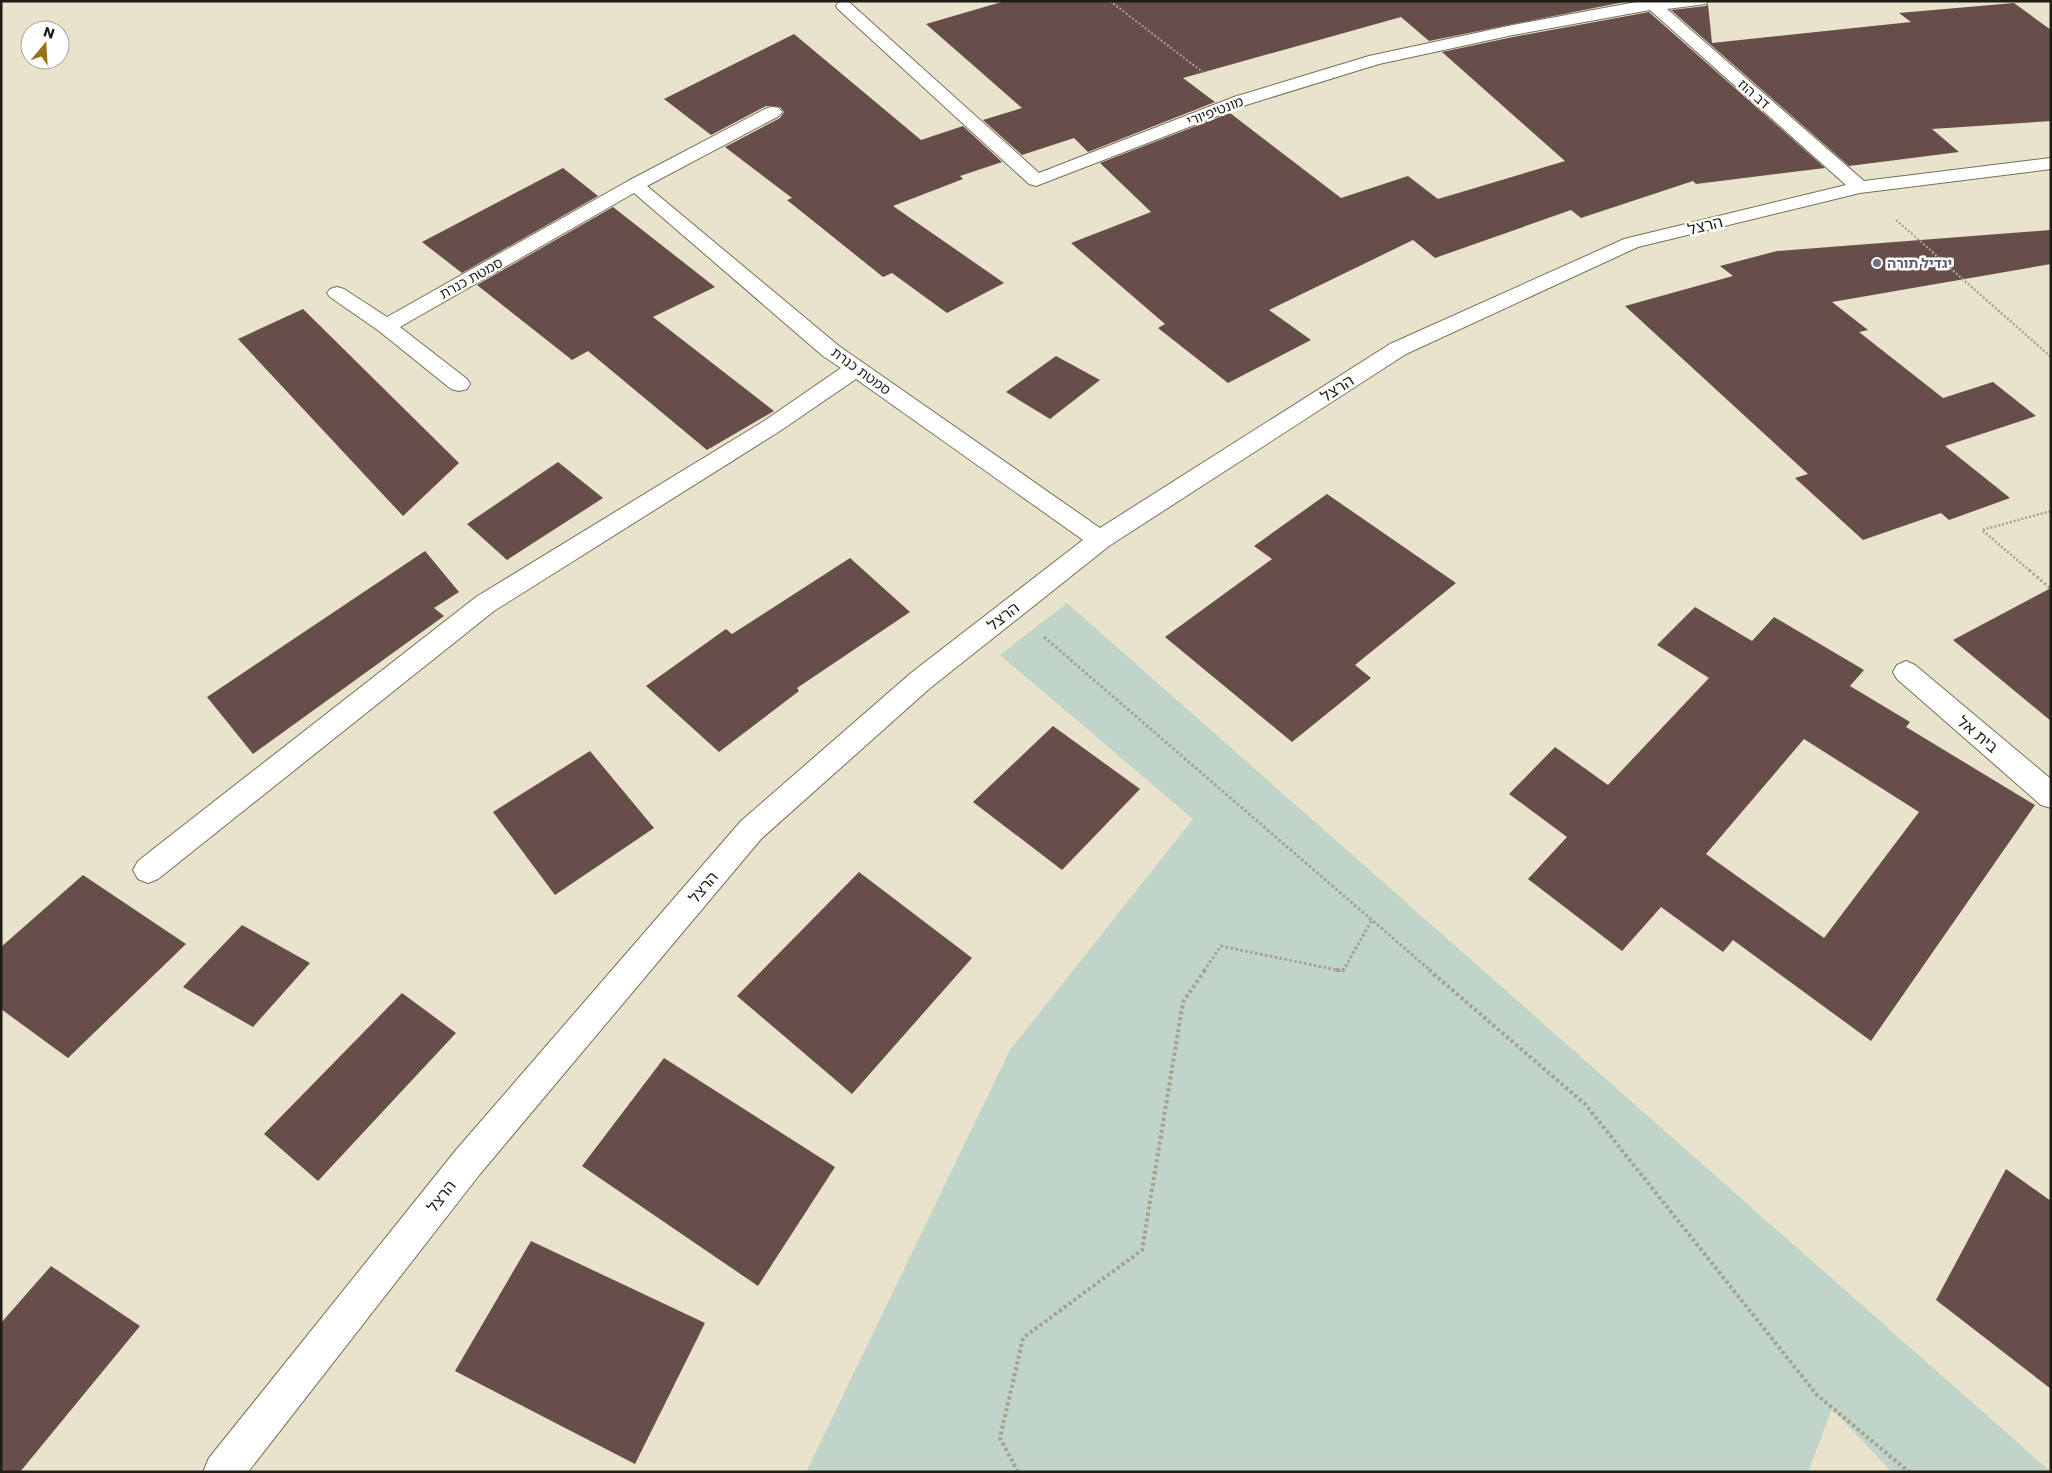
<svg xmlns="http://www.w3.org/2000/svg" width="2052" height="1473" viewBox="0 0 2052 1473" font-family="Poppins,'Noto Sans Hebrew',sans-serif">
<rect width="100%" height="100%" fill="#e8e3ca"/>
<path fill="#c0d4c9" d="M1067,603L2051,1472H1892L1832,1409L1808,1472H806L1010,1050L1193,819L1000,655Z"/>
<g fill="#674e4b" fill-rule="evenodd">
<path d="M1005,1H1629L1429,41L1401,17L1183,78L1215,102L1088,152L1074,138L1022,155L983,120L1022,108L926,24Z"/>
<path d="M2014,3L2051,30V121L1932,129L1959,152L1849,166L1671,10L1706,6L1708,4L1712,43L1911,22L1899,13Z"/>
<path d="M1649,12L1825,168L1696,184L1693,181L1581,218L1571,210L1435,258L1413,240L1269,310L1311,340L1228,383L1158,328L1165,324L1071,243L1151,212L1100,163L1230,113L1341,198L1408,176L1438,199L1565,161L1442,52L1513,37Z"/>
<path d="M794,34L921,140L963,126L1002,162L960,176L963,179L893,206L1004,283L947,313L892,273L883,277L787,200L792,198L725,147L780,118L784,112L780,107L766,106L711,135L664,99Z"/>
<path d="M563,168L598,196L462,273L422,242Z"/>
<path d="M613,207L715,287L653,317L774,411L707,450L588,351L572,360L477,285Z"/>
<path d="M2051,230V264L1832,302L1868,330L1859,332L1943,398L1993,382L2036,416L1945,446L2010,498L1949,520L1941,513L1863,540L1795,478L1808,474L1625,306L1733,276L1720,266L1777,251Z"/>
<path d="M303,309L459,463L403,516L238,339Z"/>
<path d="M1056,356L1100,380L1050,419L1006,392Z"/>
<path d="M558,462L603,498L507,560L467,524Z"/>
<path d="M1327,494L1456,583L1355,665L1371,678L1292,742L1165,637L1272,559L1254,546Z"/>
<path d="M425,551L459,592L434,608L444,616L253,754L207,697Z"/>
<path d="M850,558L910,612L797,688L799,691L719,752L646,686L726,629L732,634Z"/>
<path d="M2051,588V721L1953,640Z"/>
<path d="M1695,607L1752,641L1774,617L1864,670L1850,686L1910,722L1906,727L2035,805L1871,1041L1733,940L1723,952L1661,907L1622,951L1528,879L1567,837L1509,794L1555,747L1608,785L1709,678L1657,645ZM1804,739L1919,812L1824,938L1706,854Z"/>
<path d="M1053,726L1140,789L1062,870L973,802Z"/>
<path d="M590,751L654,828L555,895L493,812Z"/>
<path d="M859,872L972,958L852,1094L737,996Z"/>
<path d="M83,875L186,944L68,1058L1,1009V947Z"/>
<path d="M242,925L310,963L253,1027L183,987Z"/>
<path d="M402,993L456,1033L318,1181L264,1134Z"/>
<path d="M664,1058L835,1167L758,1286L582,1166Z"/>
<path d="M2006,1169L2051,1201V1389L1936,1300Z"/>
<path d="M531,1241L705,1323L635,1464L455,1371Z"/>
<path d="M51,1266L140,1326L20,1472H1V1323Z"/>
</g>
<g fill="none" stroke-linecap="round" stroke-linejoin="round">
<g stroke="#747059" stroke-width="2">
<g id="minor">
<path d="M844,1L850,3L1039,173L1234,97L1369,56L1513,25L1641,1H1708L1706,4L1667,9L1864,181L2051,158V169L1860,193L1638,247L1406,354L1109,546L929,689L761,839L480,1174L248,1472H203L209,1458L456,1150L741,821L911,673L1083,540L856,379L780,431L494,611L158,879L148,883L138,879L133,870L138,861L476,597L764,421L841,368L823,356L634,193L400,327L467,379L470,384L467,389L459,391L451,389L379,331L330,297L327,293L330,289L337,287L344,289L387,317L628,181L767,108L773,107L779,108L782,112L779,116L647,186L839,346L1100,528L1390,344L1624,239L1846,185L1650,10L1513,35L1379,64L1246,105L1036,186L1029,184L838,9L836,6L838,3Z"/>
<path d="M1906,661L1915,665L2051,779V808L2041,805L1897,679L1893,672L1897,665Z"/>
</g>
</g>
<g stroke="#a5a18d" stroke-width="2" stroke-dasharray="2 2" stroke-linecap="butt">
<path d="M1110,1L1205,74"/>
<path d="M1896,220L1934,253"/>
</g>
<g stroke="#a5a18d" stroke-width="2.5" stroke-dasharray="2 2" stroke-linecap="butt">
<path d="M1932,252L2051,357"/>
<path d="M2030,571L1982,530L2051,511"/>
</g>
<g stroke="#a5a18d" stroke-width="3" stroke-dasharray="2.5 2.5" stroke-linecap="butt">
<path d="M2029,570L2051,589"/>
<path d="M1044,637L1431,971"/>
<path d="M1204,971L1221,946L1342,971"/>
<path d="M1343,971L1372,920"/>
</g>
<g stroke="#a5a18d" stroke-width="4" stroke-dasharray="3 3" stroke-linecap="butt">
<path d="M1336,970H1344"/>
<path d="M1429,970L1585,1104L1817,1395L1909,1472"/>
<path d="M1018,1472L1000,1438L1023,1338L1142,1250L1183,1002L1205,970"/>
</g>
<use href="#minor" fill="#fff" fill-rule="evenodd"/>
</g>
<circle fill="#6b7280" stroke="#fff" stroke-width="2" cx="1877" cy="263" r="5"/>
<g text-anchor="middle" stroke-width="5" stroke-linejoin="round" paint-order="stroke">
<g font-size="14" fill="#1f1d14" stroke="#fff">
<text transform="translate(1754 94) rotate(41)" y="5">דב הוז</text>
<text transform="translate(1215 111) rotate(-21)" y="5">מונטיפיורי</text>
<text transform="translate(471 278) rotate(-29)" y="5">סמטת כנרת</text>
<text transform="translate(861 371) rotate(36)" y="5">סמטת כנרת</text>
</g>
<g font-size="14" font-weight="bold" fill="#5b616d" stroke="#fff" text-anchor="start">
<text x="1887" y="268">יגדיל תורה</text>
</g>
<g font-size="16" fill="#1f1d14" stroke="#fff">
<text transform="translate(1705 225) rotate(-14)" y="6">הרצל</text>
<text transform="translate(1337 388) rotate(-33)" y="6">הרצל</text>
<text transform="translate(1003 616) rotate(-38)" y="6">הרצל</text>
<text transform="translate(1978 734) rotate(40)" y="6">בית אל</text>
<text transform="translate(703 887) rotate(-50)" y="6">הרצל</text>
<text transform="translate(441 1196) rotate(-52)" y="6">הרצל</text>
</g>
</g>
<rect width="2052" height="1473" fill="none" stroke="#1f1d14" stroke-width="5"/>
<g transform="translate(45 45) rotate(18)"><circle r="24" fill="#ffffff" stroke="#a5a5a1"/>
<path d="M0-4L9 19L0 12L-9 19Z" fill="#93741b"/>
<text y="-8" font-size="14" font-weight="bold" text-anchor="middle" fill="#1f1d14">N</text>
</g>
</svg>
